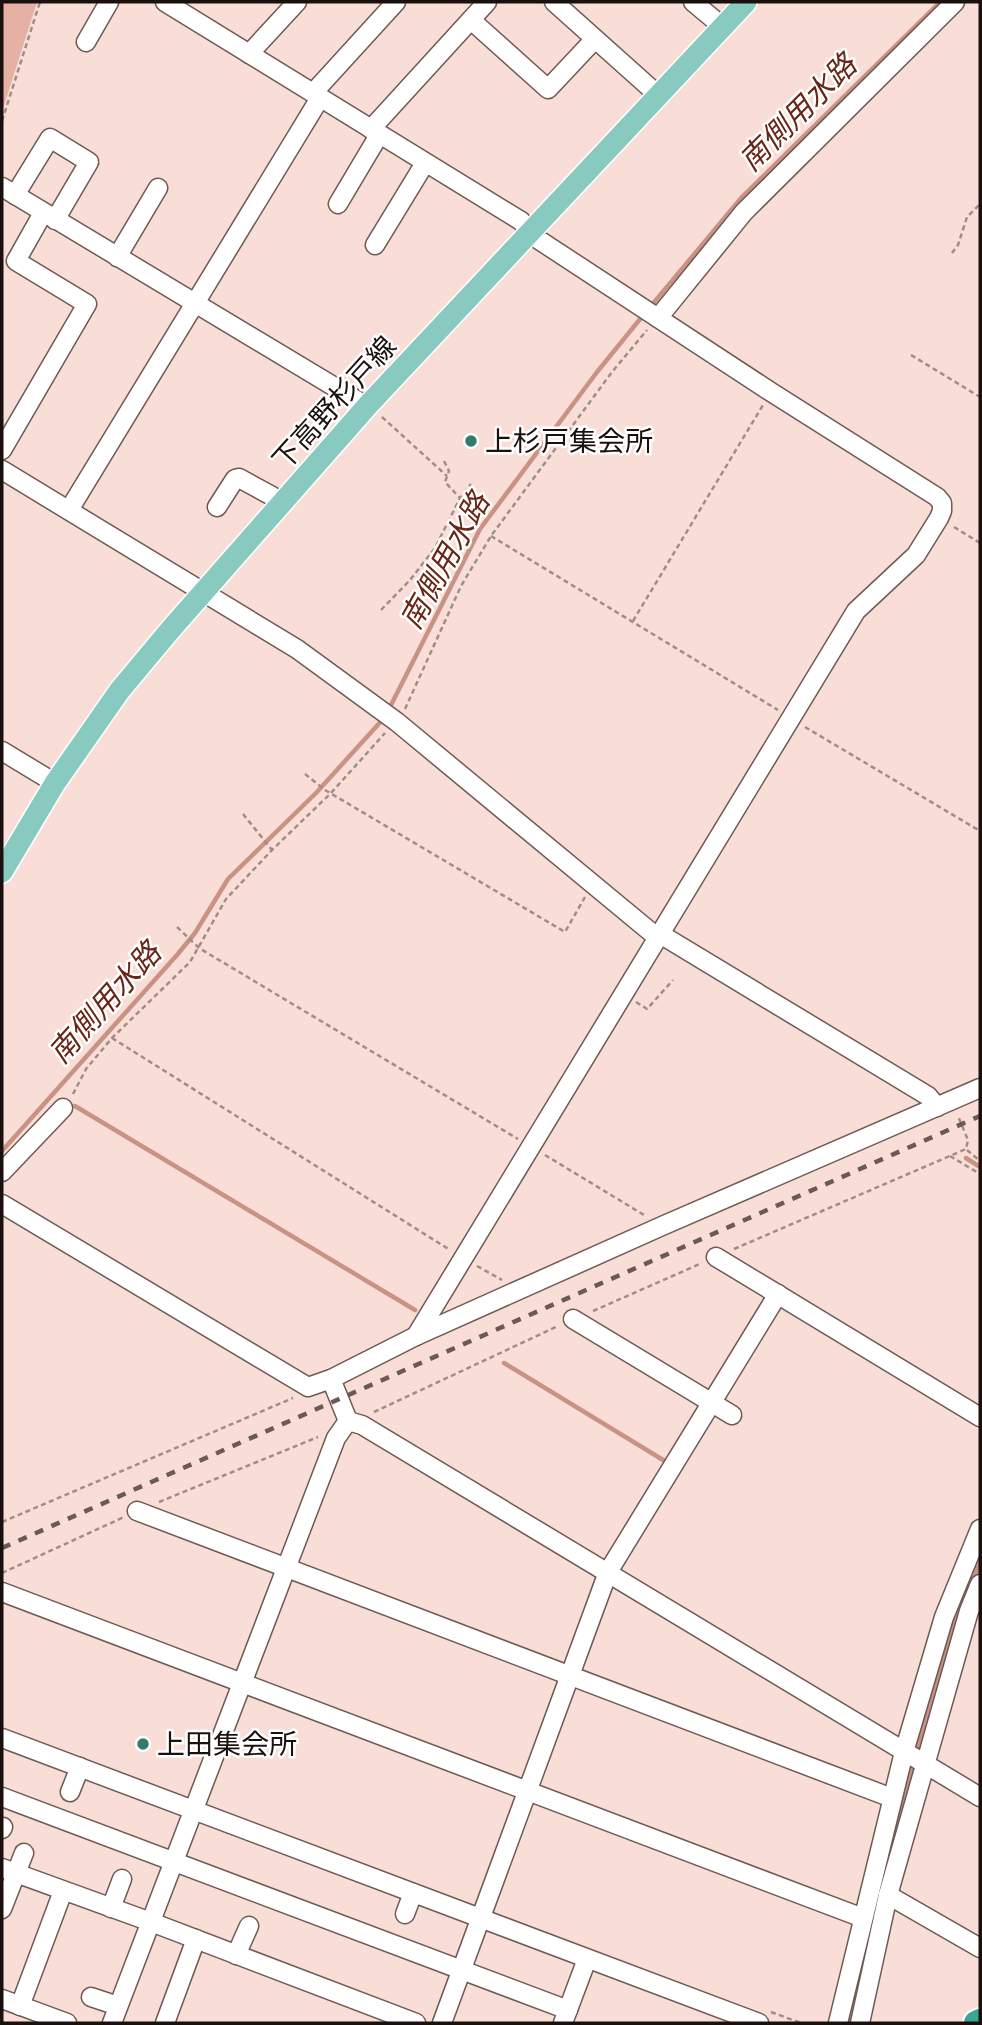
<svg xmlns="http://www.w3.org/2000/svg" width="982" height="2025" viewBox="0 0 982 2025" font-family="'Zilla Slab','Noto Sans JP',serif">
<rect width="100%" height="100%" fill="#f8ded7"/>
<path fill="#e6b1a4" d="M2,2H37L2,112Z"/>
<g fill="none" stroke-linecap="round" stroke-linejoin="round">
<g stroke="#ca9284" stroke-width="4.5">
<path d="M651,306L742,197L940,2"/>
<path d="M389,709L480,529L597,372L645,313"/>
<path d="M75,1106L415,1310"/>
<path d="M2,1151L177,955L195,933L228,879L316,793L385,717"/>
<path d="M966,1158L980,1167"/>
<path d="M504,1363L668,1463"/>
</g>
<path stroke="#ca9284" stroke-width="28" d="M848,2023C886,1867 917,1706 980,1558"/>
<g stroke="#6e5953" stroke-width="21">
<g id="minor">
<path d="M165,2L521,221L539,240L771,392L937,497L942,503V511L939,518L916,555L856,611L416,1336"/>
<path d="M554,2L658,95"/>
<path d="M693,2L723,27"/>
<path d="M471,20L548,89L594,40"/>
<path d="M86,42L109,2"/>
<path d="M249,54L297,2"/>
<path d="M313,93L396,2"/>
<path d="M371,129L487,2"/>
<path d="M2,187L358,401L366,408"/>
<path d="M15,195L50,138L89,162L55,220"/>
<path d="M338,204L379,135"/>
<path d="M375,245L425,163"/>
<path d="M117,257L158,188"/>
<path d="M658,318L744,212L955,2"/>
<path d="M2,450L87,304L16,261L43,213"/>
<path d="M2,470L297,649L397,722L658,938"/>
<path d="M217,507L235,479L239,478L272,496L282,504"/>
<path d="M69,510L320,98"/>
<path d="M2,751L55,783"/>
<path d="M660,934L928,1096L937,1107"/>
<path d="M2,1172L63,1108"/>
<path d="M2,1204L308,1387L331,1379L416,1336L662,1226L980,1088"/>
<path d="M716,1257L980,1417"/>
<path d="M573,1319L732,1415"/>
<path d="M331,1379L348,1421"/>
<path d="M348,1421L362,1425L980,1797"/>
<path d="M137,1511L892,1798"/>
<path d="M2,1592L863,1918"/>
<path d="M2,1738L759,2023"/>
<path d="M70,1792L80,1767"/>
<path d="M2,1797L568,2010"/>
<path d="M2,1829L3,1827"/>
<path d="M2,1868L151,1922L416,2023"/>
<path d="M888,1895L980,1948"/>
<path d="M111,1908L122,1879"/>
<path d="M2,1909L24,1853"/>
<path d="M405,1914L413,1893"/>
<path d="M236,1955L249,1926"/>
<path d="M91,1997L118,2006"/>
<path d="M2,1999L67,2023"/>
<path d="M20,2006L63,1891"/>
<path d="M112,2023L336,1438L348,1421"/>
<path d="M165,2023L196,1939"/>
<path d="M442,2023L608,1572L778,1294"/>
<path d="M563,2023L587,1959"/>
<path d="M838,2023L904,1752L944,1617L980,1529"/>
<path d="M860,2023L888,1895L969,1611L980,1584"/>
</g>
</g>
<g stroke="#fff" stroke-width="24">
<path id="major" d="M2,872L55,783L120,690L171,629L369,404L746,2"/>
</g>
<g stroke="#fff" stroke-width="28">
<path id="highway" d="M976,2023L980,2021"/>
</g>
<g stroke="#a18d88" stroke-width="2.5" stroke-dasharray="5 3.5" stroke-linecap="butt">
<path d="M2,121L40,2"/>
<path d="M952,253L958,245L967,217L980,204"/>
<path d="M911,355L980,397"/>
<path d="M382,417L447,476"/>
<path d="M444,461L449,471L445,482L460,498L471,484"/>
<path d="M954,527L980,543"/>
<path d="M491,536L778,710"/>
<path d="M381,610L410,580L435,548L460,498"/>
<path d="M633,621L763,405"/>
<path d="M405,709L461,586L491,536L612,372L647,330"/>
<path d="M805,727L980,831"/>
<path d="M305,774L325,790L565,932L585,897"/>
<path d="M243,814L272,850"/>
<path d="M177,927L199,948L518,1139"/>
<path d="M636,1002L647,1009L673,980"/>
<path d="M112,1038L450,1250"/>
<path d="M73,1094L86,1069L112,1038L190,962L226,899L272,850L331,793L385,733"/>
<path d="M967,1150L980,1161"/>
<path d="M545,1155L644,1215"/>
<path d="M950,1156L980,1174"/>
<path d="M734,1249L966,1149L968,1140L958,1116"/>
<path d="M477,1266L502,1280"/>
<path d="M593,1311L702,1263"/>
<path d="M374,1412L558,1326"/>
<path d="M159,1502L318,1437"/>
<path d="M2,1522L293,1398"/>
<path d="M2,1573L124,1517"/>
<path d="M771,2012L801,2023"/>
</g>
<use href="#minor" stroke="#fff" stroke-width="18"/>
<use href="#major" stroke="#89cac0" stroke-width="21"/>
<use href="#highway" stroke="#3aa696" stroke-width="24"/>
<path stroke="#695a56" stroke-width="4.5" stroke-dasharray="9 9" stroke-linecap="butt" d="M2,1548L980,1116"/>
</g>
<g fill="#347a6f" stroke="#fff" stroke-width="2.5">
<circle cx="471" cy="441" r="7"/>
<circle cx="143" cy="1744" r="7"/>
</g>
<g text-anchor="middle" stroke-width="5" stroke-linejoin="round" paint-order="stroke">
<g font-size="28" fill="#1a110f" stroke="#fff">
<text transform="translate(334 403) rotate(-48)" y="10">下高野杉戸線</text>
</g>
<g font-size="28" fill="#1a110f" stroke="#fff" text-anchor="start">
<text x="485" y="451">上杉戸集会所</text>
<text x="157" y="1754">上田集会所</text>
</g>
<g font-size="30" font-style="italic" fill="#692515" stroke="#fff">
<text transform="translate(798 113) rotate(-45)" y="10">南側用水路</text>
<text transform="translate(445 561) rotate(-61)" y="10">南側用水路</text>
<text transform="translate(105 1003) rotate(-48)" y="10">南側用水路</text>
</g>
</g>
<rect width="982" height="2025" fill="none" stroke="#1a110f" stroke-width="7"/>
</svg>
